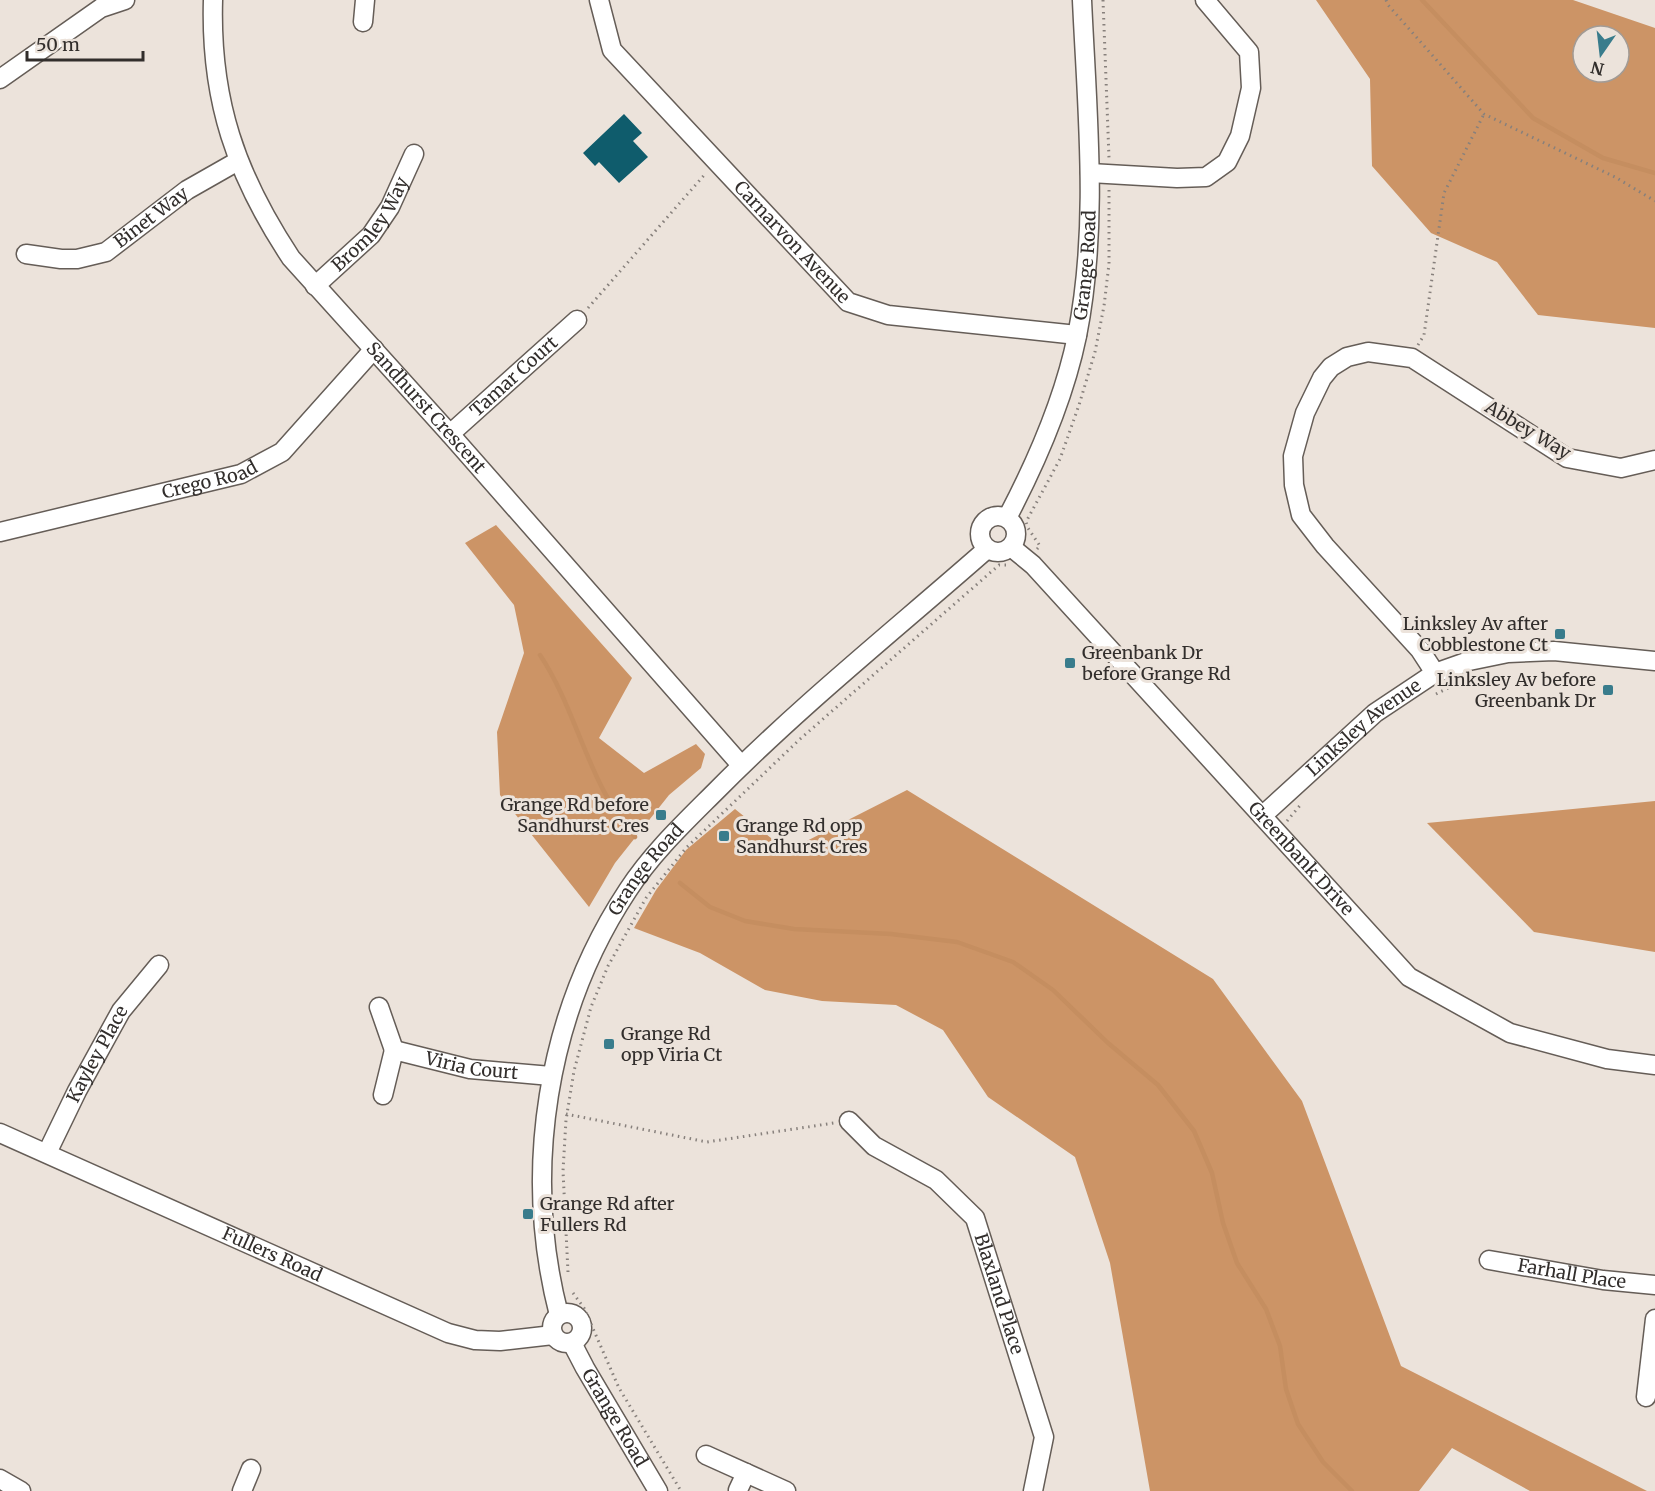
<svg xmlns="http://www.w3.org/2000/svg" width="1655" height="1491" viewBox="0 0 1655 1491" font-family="Merriweather,serif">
<rect width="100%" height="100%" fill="#ece3db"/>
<g fill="#cc9466" fill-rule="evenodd">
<path d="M1316,0H1573L1655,28V328L1538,315L1497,262L1431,233L1372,166L1370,79ZM1583,36H1619V72H1583Z"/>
<path d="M496,525L632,678L599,738L644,773L696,744L705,754L701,768L669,795L615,863L589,907L500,795L497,732L524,653L514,605L465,543Z"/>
<path d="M907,790L1213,979L1302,1101L1401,1366L1647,1491H1530L1452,1448L1419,1491H1150L1110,1263L1075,1157L988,1097L943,1030L896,1005L822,1001L765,990L700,953L634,928L656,890L686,850L735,809L787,851Z"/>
<path d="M1655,801V952L1534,932L1427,823Z"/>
</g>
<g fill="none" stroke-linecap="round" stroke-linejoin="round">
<g stroke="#c58e60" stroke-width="4.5">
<path d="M1422,0L1533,118L1603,158L1655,173"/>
<path d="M540,655C578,712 588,785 635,837"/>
<path d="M680,883L710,907L745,921L794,929L891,934L957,942L1013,962L1053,990L1108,1043L1158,1085L1194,1131L1212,1173L1223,1223L1237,1263L1266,1309L1280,1346L1286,1389L1298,1424L1323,1462L1352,1491"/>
</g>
</g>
<path fill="#0f5c6c" d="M624,114L642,133L633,141L648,157L619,183L599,162L595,166L583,153Z"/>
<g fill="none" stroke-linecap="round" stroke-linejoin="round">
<g stroke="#655d57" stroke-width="21">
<g id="minor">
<path id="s1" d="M213,0C210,100 236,175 291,258L450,434L741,765"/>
<path id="s2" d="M599,0L612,50L848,302L888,315L1077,335"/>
<path d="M363,22L365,0"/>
<path d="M0,79L101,8L125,0"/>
<path d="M1090,173L1177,178L1206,177L1227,162L1240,136L1251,88L1249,52L1205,0"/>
<path id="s3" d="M26,254L61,259H77L106,252L187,190L238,161"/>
<path id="s4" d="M315,286L371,235L390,207L414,154"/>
<path id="s5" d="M450,434L577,320"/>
<circle cx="998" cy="534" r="18"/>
<path id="s6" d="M1007,518C1037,461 1064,399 1077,336C1099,225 1087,112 1082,0"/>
<path id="s7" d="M0,532L241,474L282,452L374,349"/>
<path id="s8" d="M1011,547L1033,565L1409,977L1510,1033L1607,1059L1655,1065"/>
<path d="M1435,673L1420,650L1325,546L1301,515L1294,485L1293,456L1305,413L1322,378L1331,367L1347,357L1368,352L1412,358L1567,458L1621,468L1655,460"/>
<path id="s9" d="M1262,816L1375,713L1435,673L1469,661L1508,653L1554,651L1655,661"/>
<path d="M379,1007L394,1050"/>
<path id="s10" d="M383,1095L394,1050L470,1069L551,1076"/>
<path id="s11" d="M849,1121L874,1146L936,1180L975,1218L1044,1437L1033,1491"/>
<path id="s12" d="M0,1133L448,1333L475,1340L500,1341L553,1335"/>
<path id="s13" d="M47,1153L77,1091L121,1011L159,965"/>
<path id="s14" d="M1489,1260L1603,1280L1655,1285"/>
<circle cx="567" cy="1328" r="15"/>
<path id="s15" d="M559,1315C522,1172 546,1014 628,890C652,853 685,822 716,791C801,705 896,629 987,549"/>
<path id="s16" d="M572,1343L585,1368L658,1491"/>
<path d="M1646,1397L1655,1319"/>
<path d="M706,1455L786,1491"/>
<path d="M0,1479L21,1491"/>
<path d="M738,1490L746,1473"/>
<path d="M242,1491L251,1469"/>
</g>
</g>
<g stroke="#87807c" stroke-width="3" stroke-dasharray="1.5 4.5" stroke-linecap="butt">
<path d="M1103,0L1109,158"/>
<path d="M1386,0L1388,5L1484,114L1615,177L1655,201"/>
<path d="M588,308L706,173"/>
<path d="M1418,345L1424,335L1444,193L1484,114"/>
<path d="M1037,549L1040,546L1028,528L1026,522L1060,459L1079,405L1095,352L1104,306L1109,264V189"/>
<path d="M1436,694L1452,686"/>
<path d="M1287,821L1302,803"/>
<path d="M566,1114L707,1142L834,1123"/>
<path d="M568,1272L563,1171L566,1120L574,1071L591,1007L608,966L646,898L686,848L799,740L999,565H1006"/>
<path d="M573,1293L584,1308L619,1388L681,1491"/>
</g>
<use href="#minor" stroke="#fff" stroke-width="18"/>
</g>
<g fill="#397c8c" stroke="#ece3db" stroke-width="2">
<rect x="1554" y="628" width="12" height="12" rx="3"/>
<rect x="1064" y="657" width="12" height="12" rx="3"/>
<rect x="1602" y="684" width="12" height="12" rx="3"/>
<rect x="655" y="809" width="12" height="12" rx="3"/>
<rect x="718" y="830" width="12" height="12" rx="3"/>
<rect x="603" y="1038" width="12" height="12" rx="3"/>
<rect x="522" y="1208" width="12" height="12" rx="3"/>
</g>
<g text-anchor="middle" stroke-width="6" stroke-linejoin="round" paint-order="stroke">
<g font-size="18" fill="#322e2c" stroke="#ece3db">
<text dy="6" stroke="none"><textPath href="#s3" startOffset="138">Binet Way</textPath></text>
<text dy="6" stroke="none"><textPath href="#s4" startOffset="84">Bromley Way</textPath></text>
<text dy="6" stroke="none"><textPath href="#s2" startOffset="315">Carnarvon Avenue</textPath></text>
<text dy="6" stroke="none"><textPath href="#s6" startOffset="267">Grange Road</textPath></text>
<text dy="6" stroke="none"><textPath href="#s5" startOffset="86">Tamar Court</textPath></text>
<text dy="6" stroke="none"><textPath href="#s1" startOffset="476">Sandhurst Crescent</textPath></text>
<text transform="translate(1528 430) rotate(31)" y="6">Abbey Way</text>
<text dy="6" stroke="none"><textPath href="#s7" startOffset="216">Crego Road</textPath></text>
<text dy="6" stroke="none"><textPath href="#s9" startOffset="135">Linksley Avenue</textPath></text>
<text dy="6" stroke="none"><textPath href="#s8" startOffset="426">Greenbank Drive</textPath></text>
<text dy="6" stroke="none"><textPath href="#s15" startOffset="470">Grange Road</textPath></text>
<text dy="6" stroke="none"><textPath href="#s13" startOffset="111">Kayley Place</textPath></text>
<text dy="6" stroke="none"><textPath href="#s10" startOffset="126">Viria Court</textPath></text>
<text dy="6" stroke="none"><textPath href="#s12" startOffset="298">Fullers Road</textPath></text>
<text dy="6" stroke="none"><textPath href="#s14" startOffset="84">Farhall Place</textPath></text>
<text dy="6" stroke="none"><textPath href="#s11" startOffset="240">Blaxland Place</textPath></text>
<text dy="6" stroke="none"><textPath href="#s16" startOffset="86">Grange Road</textPath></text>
</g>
<g font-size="18" fill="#322e2c" stroke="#ece3db" text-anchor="start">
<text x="1548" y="630" text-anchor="end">Linksley Av after<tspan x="1548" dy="21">Cobblestone Ct</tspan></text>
<text x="1082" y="659">Greenbank Dr<tspan x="1082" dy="21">before Grange Rd</tspan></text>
<text x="1596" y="686" text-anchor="end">Linksley Av before<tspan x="1596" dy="21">Greenbank Dr</tspan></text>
<text x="649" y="811" text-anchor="end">Grange Rd before<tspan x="649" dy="21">Sandhurst Cres</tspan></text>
<text x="736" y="832">Grange Rd opp<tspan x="736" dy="21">Sandhurst Cres</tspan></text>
<text x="621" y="1040">Grange Rd<tspan x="621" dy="21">opp Viria Ct</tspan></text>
<text x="540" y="1210">Grange Rd after<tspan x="540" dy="21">Fullers Rd</tspan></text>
</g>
</g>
<g transform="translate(1601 54) rotate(194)"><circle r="28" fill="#ece3db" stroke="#a29b95" stroke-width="1.5"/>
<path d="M0-4.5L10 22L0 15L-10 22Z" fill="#397c8c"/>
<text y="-9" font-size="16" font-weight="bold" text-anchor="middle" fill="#322e2c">N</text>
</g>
<path d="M27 51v9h116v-9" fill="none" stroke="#322e2c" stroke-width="3"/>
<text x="36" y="51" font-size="18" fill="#322e2c" stroke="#ece3db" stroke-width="4.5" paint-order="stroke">50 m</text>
</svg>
